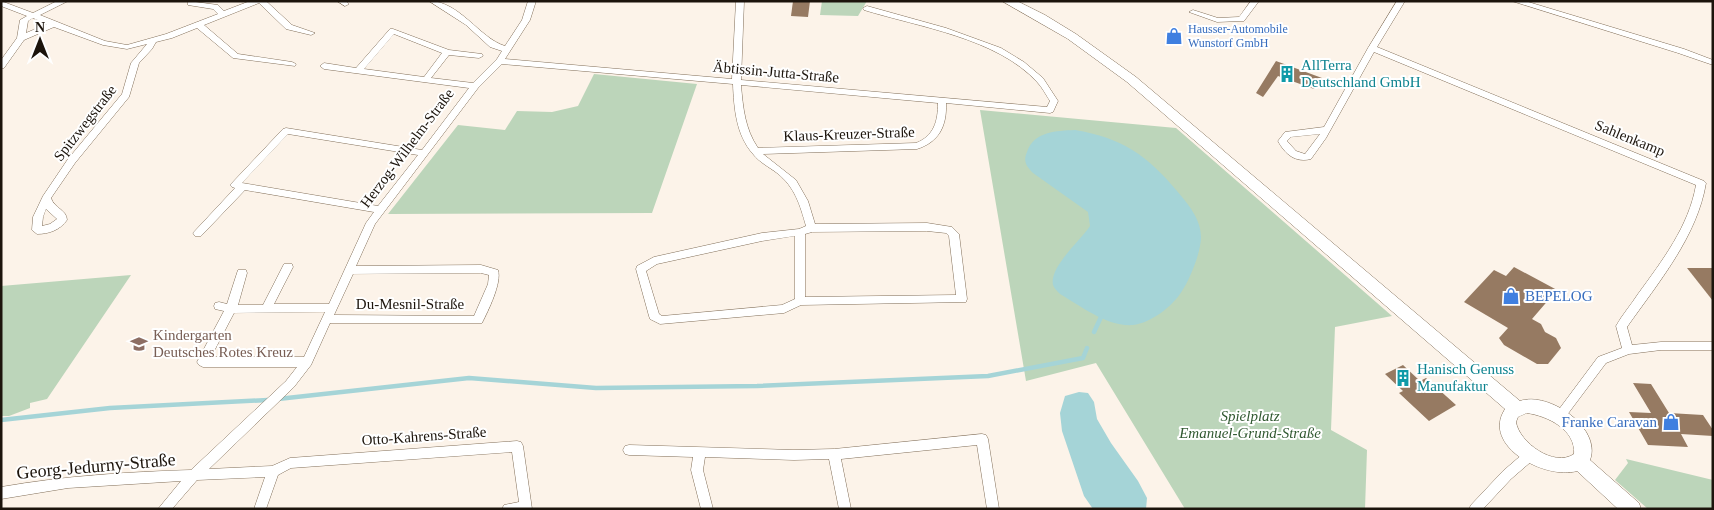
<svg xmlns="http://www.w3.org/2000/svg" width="1714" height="510" viewBox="0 0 1714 510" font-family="Georgia,serif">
<rect width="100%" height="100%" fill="#fcf3e9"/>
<g fill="#bcd5ba">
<path d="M822,1H867L858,16L820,15Z"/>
<path d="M594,74L697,84L652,213L388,214L458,125L505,130L517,111L552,112L578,106Z"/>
<path d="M980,110L1176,128L1392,316L1335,327L1331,430L1367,450L1365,509H1185L1096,363L1026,381Z"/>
<path d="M131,275L47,399L30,403V408L9,416H1V286Z"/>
<path d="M1626,459L1713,480V509H1648L1615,480L1628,463Z"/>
</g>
<g fill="#a5d4d7">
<path d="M1075,130C1122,138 1147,155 1177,191C1188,204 1201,219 1201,237C1201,252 1190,279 1182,291C1173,306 1151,323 1133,325C1107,327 1081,306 1060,294C1057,291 1054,288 1053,285C1049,267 1081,240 1090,226L1088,212L1033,173C1026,166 1023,161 1027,152C1034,131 1057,131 1075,130Z"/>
<path d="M1079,392L1088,393L1094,402L1097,419L1111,443L1138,481L1147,498L1146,509H1093L1084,496L1062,431L1060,413L1065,396Z"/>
</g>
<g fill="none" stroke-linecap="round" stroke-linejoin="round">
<g stroke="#a5d4d7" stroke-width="4.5">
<path d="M1094,332L1101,317"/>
<path d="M278,399L469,378L596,388L757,386L988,376L1083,358L1087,348"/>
<path d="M1,420L110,408L268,400"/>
</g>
</g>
<g fill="#967a62">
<path d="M793,1H810L808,17L791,16Z"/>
<path d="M1276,61L1322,78L1314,89L1278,76L1263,97L1256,93Z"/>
<path d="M1514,267L1557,290L1532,319L1541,324L1545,332L1556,338L1561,348L1548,364H1537L1504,345L1499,338L1508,328L1464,302L1494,270L1506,276Z"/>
<path d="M1687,268H1713V301Z"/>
<path d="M1403,365L1420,381L1426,378L1456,405L1429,421L1399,393L1403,391L1385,374Z"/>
<path d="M1633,383L1651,384L1669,413L1703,415L1713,430V436L1681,434L1688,447L1648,445L1629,412L1651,413Z"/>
</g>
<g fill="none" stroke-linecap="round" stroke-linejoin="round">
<g stroke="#826f59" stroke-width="1">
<g id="minor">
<path d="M1,1L33,13L57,1H68L40,15L105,41L127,45L166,34L218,14L213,9L188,5V1L218,5L224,11L250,1H266L292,25L315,33L311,35L286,29L259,3L204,25L238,54L292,62L296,64L295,66L233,58L197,28L172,38L156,42L152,49L139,63L129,97L75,163L51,198C54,208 67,210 67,220C60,230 49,234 37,234L32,230L33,217L43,196L68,159L122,94L131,63L147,44L127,49L103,45L54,27L24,40L4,68H1V60L17,38L20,20L27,16L1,6ZM33,18L47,24L26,33L28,21ZM46,209L57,219L50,224L42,226L43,217Z"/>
<path d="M337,1H346L349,4L345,6Z"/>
<path d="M429,1C460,1 479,38 505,46L522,20L528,1H536L530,20L505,59L732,79L736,1H744L741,80L1047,107L1050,101C1046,95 1042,87 1037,82C997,38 919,27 864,10L863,8L867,6L946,28L1001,48L1024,62L1043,78L1058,101L1053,112L1050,113L946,103C947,126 939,142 917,149L763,154L796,180L808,201L815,224L927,223L952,227L959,234L967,299L966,302L801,305L784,313L660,324L650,319L649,316L636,269L637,266L654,257L762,233L799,229L806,226C800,205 795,187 777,173C769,167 759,162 753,154C736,135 734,108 733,84L502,64L478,88L375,224L356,266L481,265L498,270C502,283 488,311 482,323H330L311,365L294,387L209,469L272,466L290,458L517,441L521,442L523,446L532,509H502L504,505L519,502L512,452L291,468L278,475L266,509H254L265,477L197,480L172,509H158L181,481L68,488L1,499V487C64,476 127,472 191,470L286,381L297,367H203L199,365L197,362L224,311L215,309L214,306L215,303L219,302L227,304L237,273L238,270H246L247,273L238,305H263L284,264H292L293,267L274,304H329L366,223L374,212L245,190L201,236H195L193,233L235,188L232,187L230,185L232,183L283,129L286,128L422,150L469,88L324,69L320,66L324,63L356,68L390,29H393L449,50L482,54L483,56L479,58L449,55L431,78L473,83L497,59L502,51L490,47L466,25ZM394,34L442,53L424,77L364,69ZM741,85L938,103C938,121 934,136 916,143L758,148C745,129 743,108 741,85ZM288,134L418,155L378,206L242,183ZM927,231L946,233L949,236L956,295L805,297V234L812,232ZM795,236V299L782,305L662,316L659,314L646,271L657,264L762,241ZM481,273L489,275L488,284L474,316L334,315L353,274ZM325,312L304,357H211L234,313Z"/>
<path d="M1251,1H1259L1244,21H1241L1217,22L1189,12L1193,10L1218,18L1239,17Z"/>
<path d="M1397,1H1405L1377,47L1704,181L1706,183C1697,237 1658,283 1627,327L1632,345L1661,342H1713V350H1661L1629,354L1606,363L1564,419L1560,421L1556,419L1554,416L1598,357L1622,348L1616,326C1622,315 1631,305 1638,294C1662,261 1689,226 1696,185L1374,52L1326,138L1311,159C1295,163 1285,154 1278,141L1285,132L1324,127L1368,48ZM1320,134L1305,154L1296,151L1287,141L1291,137Z"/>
<path d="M1512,1H1525L1684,49L1713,60V65L1678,53Z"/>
<path d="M982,434L986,435L988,439L999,509H987L977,445L841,459L851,509H839L829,459L794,460L705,457L703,470L713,509H701L691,470L693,457L629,455L625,454L623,450L625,446L629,445L794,450L834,449Z"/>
<path d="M1529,451L1533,452L1535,456L1533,460L1511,479L1483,509H1469L1471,505L1503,471L1525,452Z"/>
</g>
</g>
<g stroke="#826f59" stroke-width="1">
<path id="secondary" d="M1002,1H1017L1045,15L1076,34L1136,77L1520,401C1549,391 1602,428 1590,460L1639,503L1641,509H1618L1577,471C1545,480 1481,446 1505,409L1127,82L1068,39ZM1527,413C1548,416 1576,430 1574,454C1554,468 1519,442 1516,422L1518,417Z"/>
</g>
<use href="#minor" fill="#fff" fill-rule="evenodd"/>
<use href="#secondary" fill="#fff" fill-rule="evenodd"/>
</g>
<defs>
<g id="shop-bare" transform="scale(1.35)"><path d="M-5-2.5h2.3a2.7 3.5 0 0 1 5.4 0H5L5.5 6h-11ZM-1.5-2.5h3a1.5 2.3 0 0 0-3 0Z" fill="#3f7fe0" stroke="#fff" stroke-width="2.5" paint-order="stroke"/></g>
<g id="building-bare" transform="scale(1.35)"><path d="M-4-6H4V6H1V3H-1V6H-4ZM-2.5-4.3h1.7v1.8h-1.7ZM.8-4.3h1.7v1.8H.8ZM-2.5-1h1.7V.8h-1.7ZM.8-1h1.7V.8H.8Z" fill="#0f9aa8" stroke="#fff" stroke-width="2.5" paint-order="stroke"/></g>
<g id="school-bare" transform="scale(1.35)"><path d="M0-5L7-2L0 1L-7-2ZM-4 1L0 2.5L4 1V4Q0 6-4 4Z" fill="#8d6e63" stroke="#fff" stroke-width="2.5" paint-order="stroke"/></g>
</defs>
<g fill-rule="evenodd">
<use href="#shop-bare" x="1174" y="36"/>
<use href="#building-bare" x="1287" y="74"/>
<use href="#shop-bare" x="1511" y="296"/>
<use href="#school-bare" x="139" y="344"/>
<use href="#building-bare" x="1403" y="378"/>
<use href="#shop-bare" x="1671" y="422"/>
</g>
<g text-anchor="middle" stroke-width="4" stroke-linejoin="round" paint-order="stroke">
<g font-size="12" fill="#366cbe" stroke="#fff" text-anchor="start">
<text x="1188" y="33">Hausser-Automobile<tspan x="1188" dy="14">Wunstorf GmbH</tspan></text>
</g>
<g font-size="15" fill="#0d838f" stroke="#fff" text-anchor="start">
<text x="1301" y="70">AllTerra<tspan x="1301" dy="17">Deutschland GmbH</tspan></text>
<text x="1417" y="374">Hanisch Genuss<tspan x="1417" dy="17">Manufaktur</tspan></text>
</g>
<g font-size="15" fill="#1c140c" stroke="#fff">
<text transform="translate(776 72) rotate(5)" y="5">Äbtissin-Jutta-Straße</text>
<text transform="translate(85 123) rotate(-52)" y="5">Spitzwegstraße</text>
<text transform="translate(849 134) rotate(-2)" y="5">Klaus-Kreuzer-Straße</text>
<text transform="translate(1630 138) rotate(22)" y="5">Sahlenkamp</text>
<text transform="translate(407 148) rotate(-53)" y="5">Herzog-Wilhelm-Straße</text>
<text x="410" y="309">Du-Mesnil-Straße</text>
<text transform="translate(424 436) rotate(-4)" y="5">Otto-Kahrens-Straße</text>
</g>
<g font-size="15" fill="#366cbe" stroke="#fff" text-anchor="start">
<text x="1525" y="301">BEPELOG</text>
<text x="1657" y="427" text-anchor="end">Franke Caravan</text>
</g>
<g font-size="15" fill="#785e54" stroke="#fff" text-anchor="start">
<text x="153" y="340">Kindergarten<tspan x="153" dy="17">Deutsches Rotes Kreuz</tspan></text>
</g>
<g font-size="15" font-style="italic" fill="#315931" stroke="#fff">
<text x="1250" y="421">Spielplatz<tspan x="1250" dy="17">Emanuel-Grund-Straße</tspan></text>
</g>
<g font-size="18" fill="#1c140c" stroke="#fff">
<text transform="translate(96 466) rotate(-5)" y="6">Georg-Jedurny-Straße</text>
</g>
</g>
<rect width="1714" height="510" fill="none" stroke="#1c140c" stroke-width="5"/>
<g transform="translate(40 40)" stroke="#ffffff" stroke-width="4" paint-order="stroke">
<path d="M0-4L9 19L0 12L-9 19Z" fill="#1c140c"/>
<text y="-8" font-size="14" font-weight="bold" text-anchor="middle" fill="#1c140c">N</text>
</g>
</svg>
